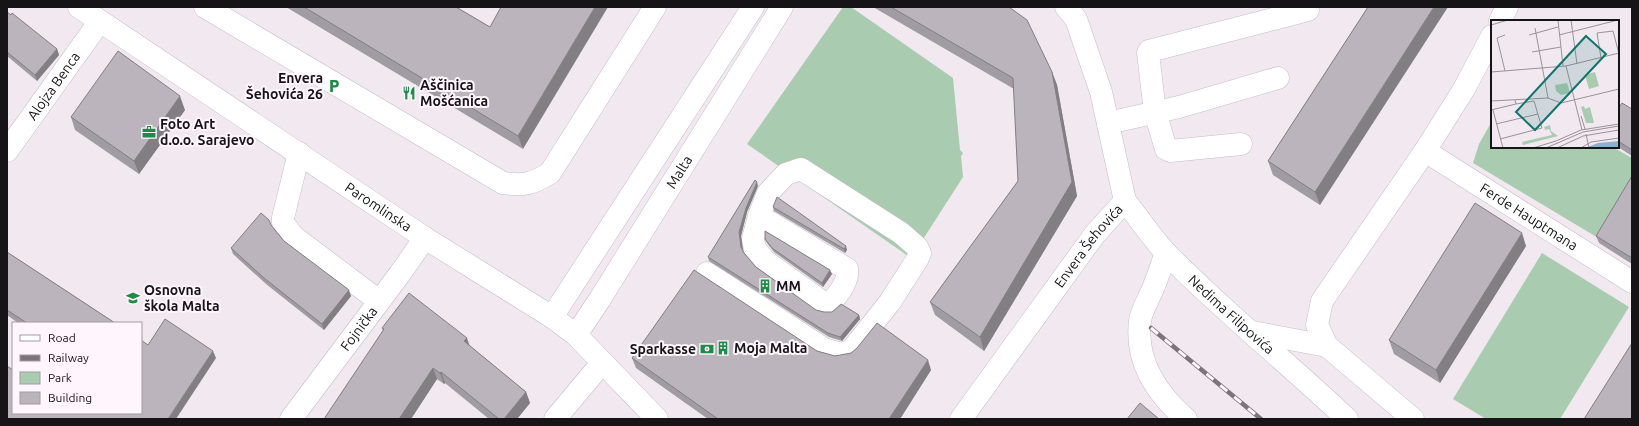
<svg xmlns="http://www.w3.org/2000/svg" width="1639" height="426" viewBox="0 0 1639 426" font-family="Ubuntu,sans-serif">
<rect width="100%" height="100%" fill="#f1e8f0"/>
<g fill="#a9ccb0">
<path d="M843,7H851L953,78L960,150L963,153L961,156L963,177L911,258L747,144Z"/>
<path d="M1492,121V147H1617L1616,149L1632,158V221L1615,248L1473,163L1479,144Z"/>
<path d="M1542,253L1629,307L1560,419H1486L1453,399Z"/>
</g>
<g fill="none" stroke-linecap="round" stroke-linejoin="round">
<g stroke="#c5bdc5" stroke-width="23">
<g id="minor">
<path id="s1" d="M79,7L425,238L552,317L576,335L657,419"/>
<path d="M205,7L503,183C524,186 532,184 550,173L655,7"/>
<path d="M1500,21L1507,7"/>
<path d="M1108,123L1179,107L1278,78"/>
<path d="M1241,144L1170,151L1166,149L1155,112L1148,53L1149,51L1308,10"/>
<path id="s2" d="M7,151L100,21"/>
<path id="s3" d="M1425,151L1632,282"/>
<path d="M299,153L283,218V223L294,237L379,301"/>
<path id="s4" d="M1125,201C1139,218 1152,238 1167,254C1224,312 1288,363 1347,419"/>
<path d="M1166,253C1161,266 1157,280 1151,293C1147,302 1141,312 1140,321C1135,361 1157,394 1186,419"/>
<path d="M707,273L824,349L842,354L851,351L890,302L918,258L920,253L917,247L901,233L801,169L786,174L768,193L759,216L753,239L755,249L765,261L825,304H829C838,295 849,282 847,269L759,216"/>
<path d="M552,317L753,7"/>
<path d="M1252,332L1327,346"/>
<path id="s5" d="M576,335L600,299L782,7"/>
<path id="s6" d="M291,419L399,275L425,238"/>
<path d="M555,419L602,363"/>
<path id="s7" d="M961,419L1095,234L1125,201L1101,92L1076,19L1066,7"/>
<path d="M1413,419L1327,346L1317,325L1322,301L1425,151L1464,89L1492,36"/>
</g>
</g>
<use href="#minor" stroke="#fff" stroke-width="22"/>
<g stroke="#7b757a" stroke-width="4.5">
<path id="rail" d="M1151,328L1261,419"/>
</g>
<use href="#rail" stroke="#fef5fd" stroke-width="3" stroke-dasharray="9" stroke-linecap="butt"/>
</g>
<g fill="#a19ba3">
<path d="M286,7H456L490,27L523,149Z"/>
<path d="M873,7H1009L1052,72L1057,85L1077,196L984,351L935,315L930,302L1018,181L1014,89Z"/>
<path d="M1368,7L1320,205L1273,175L1268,161Z"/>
<path d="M7,12L57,49L59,55L37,81L7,56Z"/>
<path d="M1618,109H1632V156L1618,147Z"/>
<path d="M185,110L139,174L75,130L71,117Z"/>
<path d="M1632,176V264L1599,243L1596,236Z"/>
<path d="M758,186L747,212L741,236L743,250L744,253L756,267L816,310L824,312L859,315L860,319L842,341L829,337L709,261L708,257Z"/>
<path d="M773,207L847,250L845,253L774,211Z"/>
<path d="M271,225L284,241L351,296L324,330L266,284L233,254L231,248Z"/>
<path d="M765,239L832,274L823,287L774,252L767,243Z"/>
<path d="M1526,246L1440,383L1394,354L1389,340Z"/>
<path d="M7,252L115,323H18L7,315Z"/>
<path d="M382,328L469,345L526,392L530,403L517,419H489L445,383L444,384L437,379L411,419H324L383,331Z"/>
<path d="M817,351L835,356L931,370L900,419H708L636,368L632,358Z"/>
</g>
<g fill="#837e84">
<path d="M595,7H608L523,149L518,136Z"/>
<path d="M1434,7H1448L1320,205L1315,192Z"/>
<path d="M57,49L59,55L37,81L35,75Z"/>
<path d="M1052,72L1057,85L1077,196L984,351L980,337Z"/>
<path d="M180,96L185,110L139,174L134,161Z"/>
<path d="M757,182L758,186L747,212L741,236L743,251L741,247L739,232L746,208Z"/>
<path d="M1522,233L1526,246L1440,383L1436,370Z"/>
<path d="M846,246L847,250L845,253L844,249Z"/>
<path d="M830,270L832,274L823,287L822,283Z"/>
<path d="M349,290L351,296L324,330L322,324Z"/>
<path d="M859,315L860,319L842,341L840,337Z"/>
<path d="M467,338L471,350L464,341Z"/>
<path d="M213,351L216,358L176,419H168Z"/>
<path d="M928,360L931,370L900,419H889Z"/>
<path d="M433,368L437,379L411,419H399Z"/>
<path d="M441,372L445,383L444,384L440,373Z"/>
<path d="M526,392L530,403L517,419H504Z"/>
</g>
<g fill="#bbb4bd" stroke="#837e84">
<path d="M304,7H456L490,27L501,7H595L518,136Z"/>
<path d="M891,7H1009L1027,20L1052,72L1072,182L980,337L930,302L1018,181L1013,78Z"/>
<path d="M1368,7H1434L1315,192L1268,161Z"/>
<path d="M7,12L11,15L12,13L57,49L35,75L7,52Z"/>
<path d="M118,51L180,96L134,161L71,117Z"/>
<path d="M1622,103L1632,109V150L1618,141V109Z"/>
<path d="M1632,176V258L1596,236Z"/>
<path d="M755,180L757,182L746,208L739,232L741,247L744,253L756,267L816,310L824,312H832L841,304L859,315L840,337L828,333L708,257Z"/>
<path d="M777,197L846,246L844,249L773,207Z"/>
<path d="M1475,203L1522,233L1436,370L1389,340Z"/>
<path d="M261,213L269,220L271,225L284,241L349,290L322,324L264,278L231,248Z"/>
<path d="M765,231L830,270L822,283L772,248L765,239Z"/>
<path d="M7,252L115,323H27L7,310Z"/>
<path d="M694,270L817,351L835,356L851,353L857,348L877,323L928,360L889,419H718L632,358Z"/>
<path d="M409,293L467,338L464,341L526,392L504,419H499L441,372L440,373L433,368L399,419H324L384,329L382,328Z"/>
<path d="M165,319L213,351L168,419H7V366L13,370V413H141V340L148,345Z"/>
<path d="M1632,343V419H1584Z"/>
<path d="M1140,403L1159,419H1127Z"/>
</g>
<defs>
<g id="parking-bare" transform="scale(1.08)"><path d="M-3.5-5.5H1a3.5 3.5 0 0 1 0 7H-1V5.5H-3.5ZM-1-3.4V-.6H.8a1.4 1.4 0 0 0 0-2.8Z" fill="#1c8d47" stroke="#fef5fd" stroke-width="2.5" paint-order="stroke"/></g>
<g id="restaurant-bare" transform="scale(1.08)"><path d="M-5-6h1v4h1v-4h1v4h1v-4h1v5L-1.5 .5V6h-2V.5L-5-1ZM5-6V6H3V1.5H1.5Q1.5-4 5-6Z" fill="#1c8d47" stroke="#fef5fd" stroke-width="2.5" paint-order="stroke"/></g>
<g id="office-bare" transform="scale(1.08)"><path d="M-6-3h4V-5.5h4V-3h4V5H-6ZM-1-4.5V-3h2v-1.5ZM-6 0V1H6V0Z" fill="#1c8d47" stroke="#fef5fd" stroke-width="2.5" paint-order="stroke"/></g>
<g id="building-bare" transform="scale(1.08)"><path d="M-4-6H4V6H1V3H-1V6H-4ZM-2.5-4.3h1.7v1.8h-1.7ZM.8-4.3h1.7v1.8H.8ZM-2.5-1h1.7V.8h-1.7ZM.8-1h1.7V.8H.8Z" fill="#1c8d47" stroke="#fef5fd" stroke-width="2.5" paint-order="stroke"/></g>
<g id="school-bare" transform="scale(1.08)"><path d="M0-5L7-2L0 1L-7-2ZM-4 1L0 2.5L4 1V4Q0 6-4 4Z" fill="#1c8d47" stroke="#fef5fd" stroke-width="2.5" paint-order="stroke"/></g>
<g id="bank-bare" transform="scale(1.08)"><path d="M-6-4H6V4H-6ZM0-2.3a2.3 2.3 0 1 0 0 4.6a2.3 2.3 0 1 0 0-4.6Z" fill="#1c8d47" stroke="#fef5fd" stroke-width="2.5" paint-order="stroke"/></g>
</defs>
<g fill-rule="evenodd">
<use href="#parking-bare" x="334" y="86"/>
<use href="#restaurant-bare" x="409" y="93"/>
<use href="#office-bare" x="149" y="132"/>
<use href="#building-bare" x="765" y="286"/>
<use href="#school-bare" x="133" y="298"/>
<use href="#building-bare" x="723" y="348"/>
<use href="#bank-bare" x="707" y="349"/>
</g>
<g text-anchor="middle" stroke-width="4" stroke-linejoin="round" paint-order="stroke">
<g font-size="14" font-weight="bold" fill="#171417" stroke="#fef5fd" text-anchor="start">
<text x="323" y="83" text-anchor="end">Envera<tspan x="323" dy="16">Šehovića 26</tspan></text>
<text x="420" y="90">Aščinica<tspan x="420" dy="16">Mošćanica</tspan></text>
<text x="160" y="129">Foto Art<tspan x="160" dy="16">d.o.o. Sarajevo</tspan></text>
<text x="776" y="291">MM</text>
<text x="144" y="295">Osnovna<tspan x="144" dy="16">škola Malta</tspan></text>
<text x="734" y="353">Moja Malta</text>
<text x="696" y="354" text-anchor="end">Sparkasse</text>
</g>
<g font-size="14" fill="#171417" stroke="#fef5fd">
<text dy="5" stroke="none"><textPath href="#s2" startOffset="80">Alojza Benca</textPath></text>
<text dy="5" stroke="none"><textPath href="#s5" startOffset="193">Malta</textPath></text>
<text dy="5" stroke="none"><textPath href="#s1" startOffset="360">Paromlinska</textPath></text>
<text dy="5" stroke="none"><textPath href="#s3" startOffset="123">Ferde Hauptmana</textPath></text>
<text dy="5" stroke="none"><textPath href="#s7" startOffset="215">Envera Šehovića</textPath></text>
<text dy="5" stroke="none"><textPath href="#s4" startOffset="156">Nedima Filipovića</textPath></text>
<text dy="5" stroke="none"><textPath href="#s6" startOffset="113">Fojnička</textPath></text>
</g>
</g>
<g transform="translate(1491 20)">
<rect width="128" height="128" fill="#f1e8f0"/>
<path d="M104,52L108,66L98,69L94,55ZM76,63L79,73L70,75L65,71L64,65ZM93,86L94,89L99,87L103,103H95L90,87ZM59,105L60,111L67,116L32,125L31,122L61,115L58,109L54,110L53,107Z" fill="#a9ccb0"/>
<path d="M128,121V127L94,128L107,123Z" fill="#8cb3ce"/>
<path fill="none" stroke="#9a9399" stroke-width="1" d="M67,0L72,46M80,0L86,44M0,5L17,0M44,8L57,78L70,83L128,69M14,15L6,18L14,51M38,15L67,7M68,15L127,0M41,32L70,27M110,38L106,13L122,11L128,34M75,46L91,110M0,52L75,46L128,33M0,81L57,78M0,90L25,84M2,90L12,128M90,96L94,109M5,104L47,94M95,114L98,128M9,119L51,108L43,81L25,84L24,80M42,128L65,121L90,110L128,104M55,128L92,112L128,106M66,128L92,116L128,110M90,128L100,122L128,118"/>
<path fill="#0f766e" fill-opacity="0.15" stroke="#0f766e" stroke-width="2" d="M95,16L115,34L44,110L25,92Z"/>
<rect width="128" height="128" fill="none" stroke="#171417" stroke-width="2"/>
</g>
<rect width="1639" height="426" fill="none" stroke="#171417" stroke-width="16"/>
<rect x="12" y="322" width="130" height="92" fill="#fef5fd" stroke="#a29ba1"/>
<rect x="20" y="335" width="20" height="6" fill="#ffffff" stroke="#a29ba1"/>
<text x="48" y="342" font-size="12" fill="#171417">Road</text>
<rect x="20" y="355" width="20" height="6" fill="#7b757a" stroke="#a29ba1"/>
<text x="48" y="362" font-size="12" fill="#171417">Railway</text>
<rect x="20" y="372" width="20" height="12" fill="#a9ccb0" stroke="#a29ba1"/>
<text x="48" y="382" font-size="12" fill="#171417">Park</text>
<rect x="20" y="392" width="20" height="12" fill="#bbb4bd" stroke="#a29ba1"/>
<text x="48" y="402" font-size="12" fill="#171417">Building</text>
</svg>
